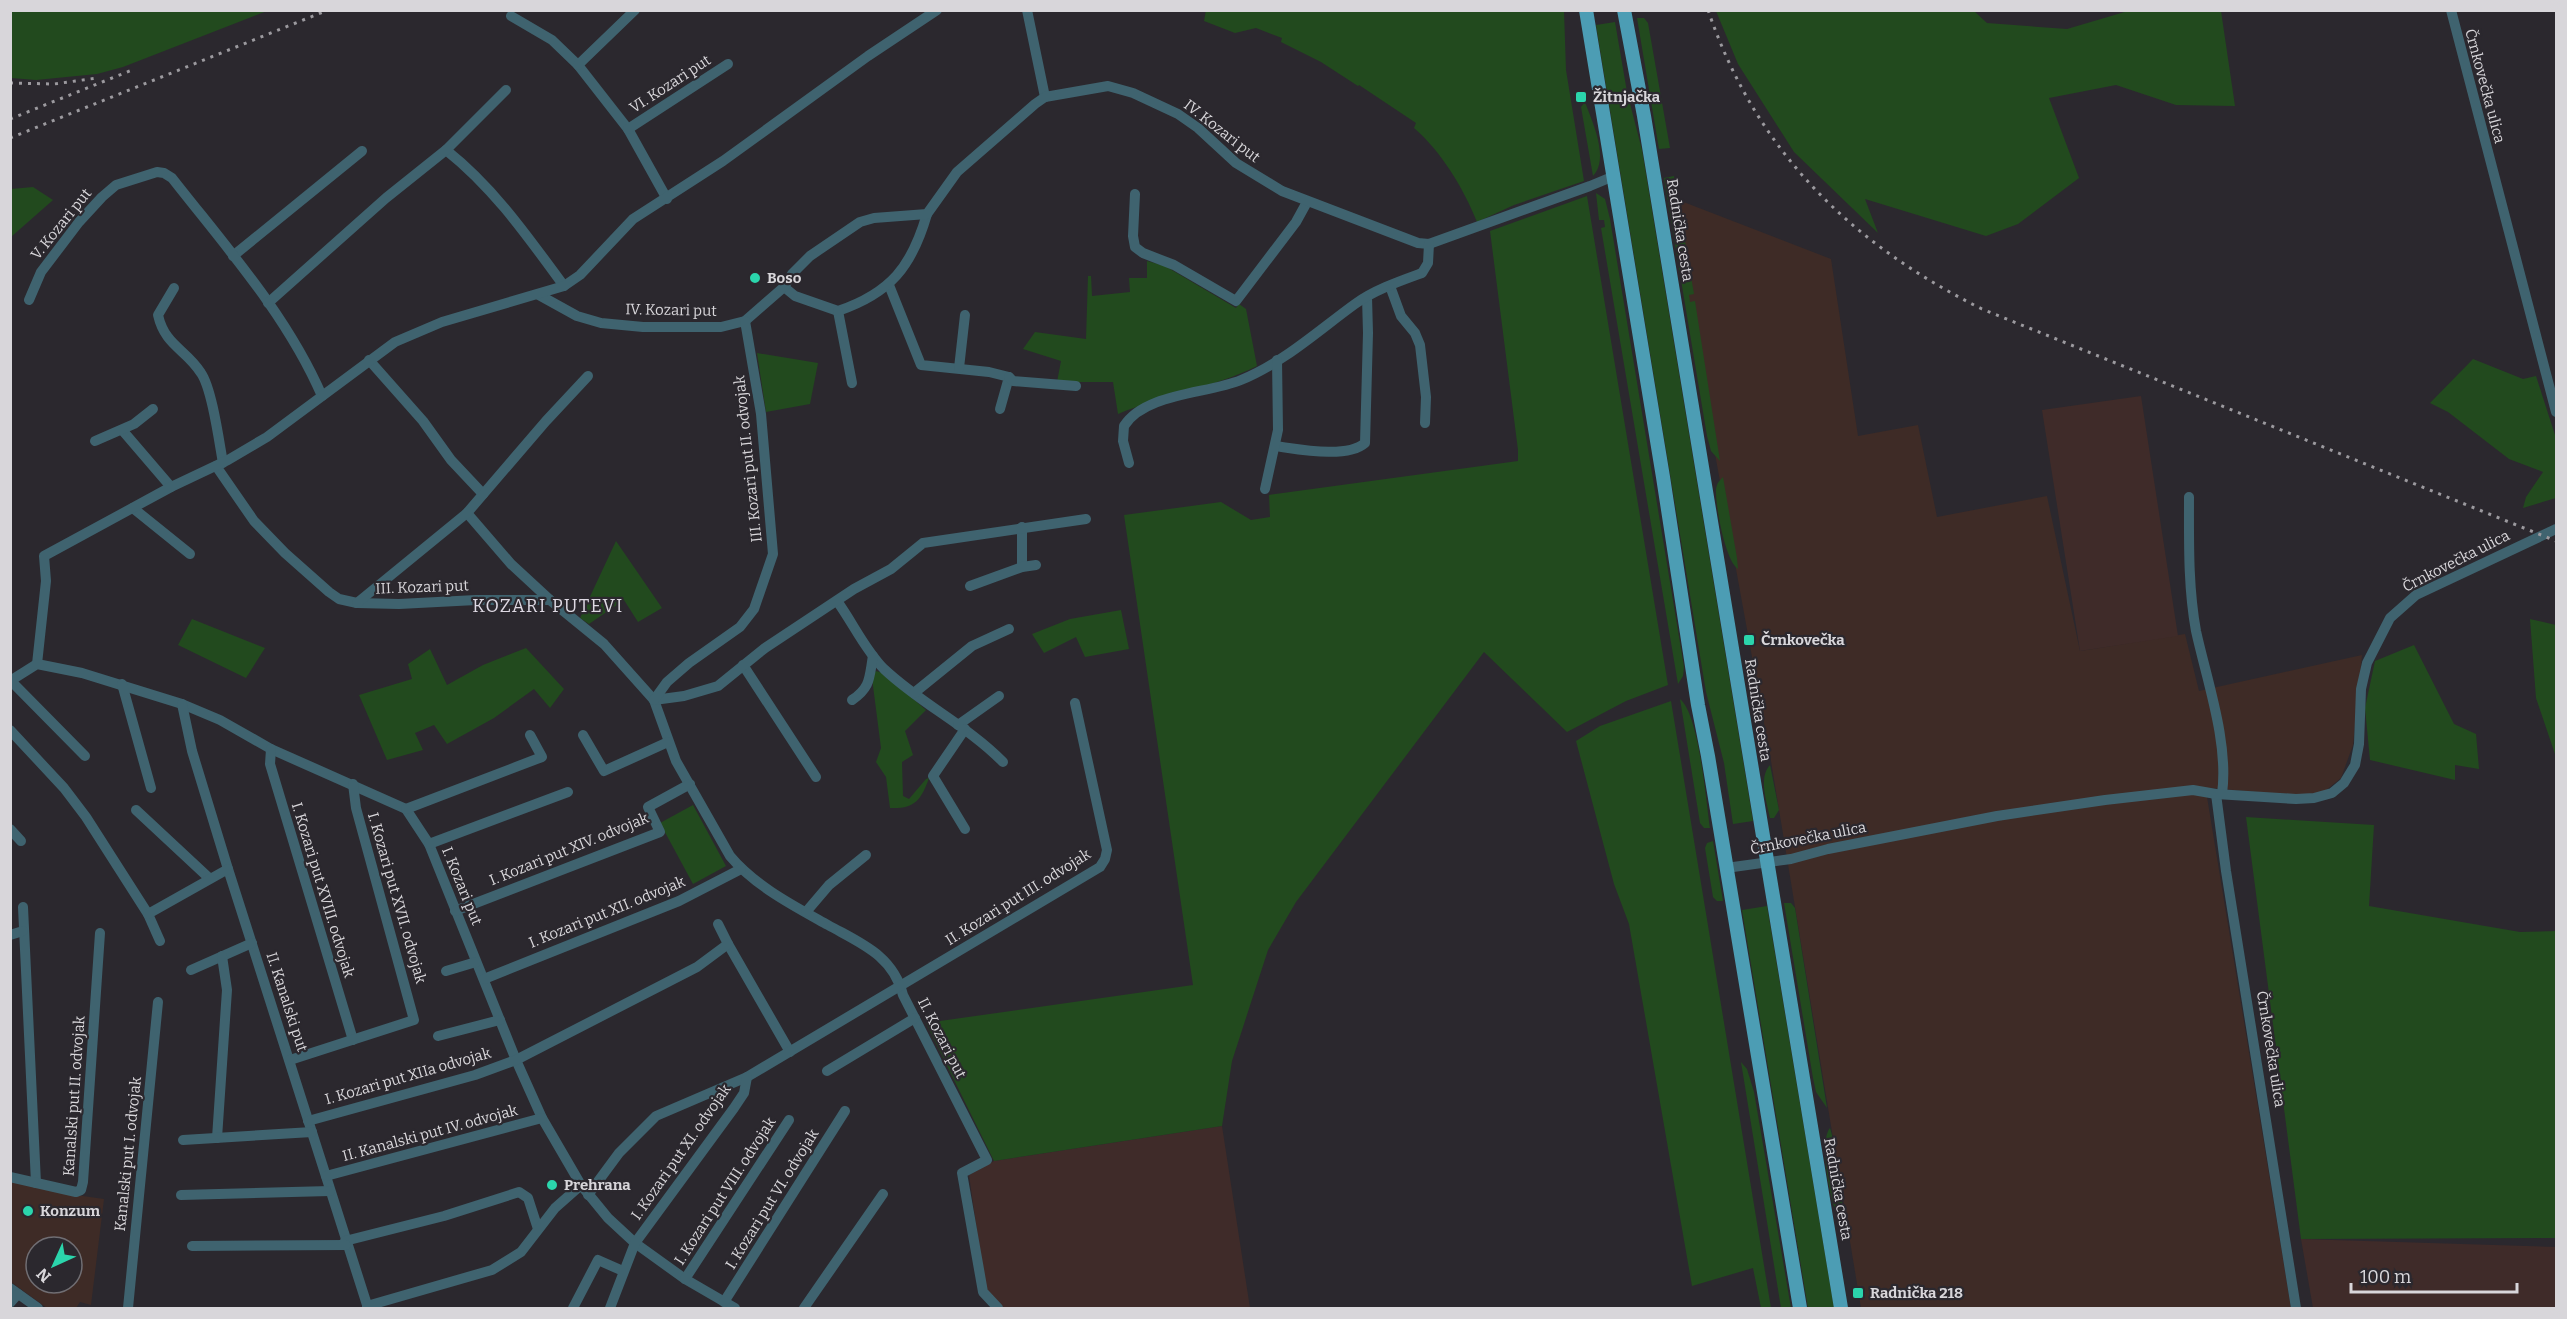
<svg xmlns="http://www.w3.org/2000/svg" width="2567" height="1319" viewBox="0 0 2567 1319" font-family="Bitter,serif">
<rect width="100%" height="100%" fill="#2b282e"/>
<g fill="#3e2b26" fill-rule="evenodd">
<path d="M1668,196L1831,259L1858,436L1918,425L1937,517L2047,496L2080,651L2185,634L2199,691L2362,655L2353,745L2341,778L2325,791L2305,796L2210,788L2207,797L2291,1308H1861L1771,761Z"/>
<path d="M10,1181L62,1193L104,1199L91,1305L80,1302L76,1308H47L11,1282ZM36,1247H72V1283H36Z"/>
</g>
<g fill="#3f2b29">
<path d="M2141,396L2178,636L2080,651L2042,410Z"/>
<path d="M1222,1126L1250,1308H1003L986,1293L969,1175L994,1161Z"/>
<path d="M2301,1239L2556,1247V1308H2313Z"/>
</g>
<g fill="#224a1e">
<path d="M1206,10L1564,11L1566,70L1584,181L1514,205L1477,222C1464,189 1441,151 1414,128L1416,123L1359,85L1358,86L1321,62L1281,42L1282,38L1256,28L1235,33L1204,21Z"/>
<path d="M10,11L11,10L267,11L123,67L97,74L36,80L11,78Z"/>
<path d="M1716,11H1974L1987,23L2067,29L2128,11H2221L2235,106L2176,105L2116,85L2049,98L2079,178L2018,224L1986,236L1865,199L1878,233L1794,152L1738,64Z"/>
<path d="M1637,18H1644L1648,23L1670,148L1659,149Z"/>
<path d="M1615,22L1627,92L1642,150L1753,821L1733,824L1724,763L1706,692L1596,25Z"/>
<path d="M1585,102C1592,121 1610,159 1593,176L1581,107Z"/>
<path d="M1674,176L1694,294L1689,295L1690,302L1695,301L1720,461L1711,451L1707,436L1664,178Z"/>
<path d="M33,187L53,200L11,237V189Z"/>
<path d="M1596,193L1605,199L1610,219L1684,667L1683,676L1678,684L1601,228L1605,227L1604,220H1599Z"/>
<path d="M1587,196L1668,685L1626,701L1567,732L1484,652L1296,902L1268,950L1232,1061L1222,1126L994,1161L926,1023L1193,985L1124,515L1221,502L1251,520L1270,517L1269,495L1518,461V450L1490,231Z"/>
<path d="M1147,261L1165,266L1236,308L1239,304L1246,309L1257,366C1213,388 1163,395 1118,414L1113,382H1057L1061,361L1023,349L1035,332L1086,339L1088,276H1091L1092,296L1130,292L1129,278H1147Z"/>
<path d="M757,353L818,363L810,404L766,412Z"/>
<path d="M2473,359L2523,379L2536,376L2556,438V498L2523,508L2526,497L2543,472L2509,459L2448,412L2430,403Z"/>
<path d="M1723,477L1737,558L1738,569C1725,561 1715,504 1716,489C1717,483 1719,481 1723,477Z"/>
<path d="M616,541L662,608L638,622L624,600L589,624L580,618Z"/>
<path d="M1121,610L1129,649L1085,657L1076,637L1044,653L1032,634L1070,619Z"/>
<path d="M192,619L265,648L246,678L178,645Z"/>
<path d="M2530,619L2556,625V757L2536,698Z"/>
<path d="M2414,645L2454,724L2476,734L2479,769L2455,765V780L2370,760L2365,708L2375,661Z"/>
<path d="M526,648L564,689L550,708L534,689L494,718L447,744L434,725L415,733L423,750L387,760L359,695L412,679L408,664L430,649L447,685L483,665Z"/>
<path d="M876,671L883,673L926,710L905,731L913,755L902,762L903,796L909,799L926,779L929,778C921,801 914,809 890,808L886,777L876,762L881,748L872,678Z"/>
<path d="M1680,699C1699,714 1706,801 1710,828H1704L1700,823Z"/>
<path d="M1671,701L1771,1308H1761L1753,1268L1692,1286L1629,924L1614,884L1576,741L1600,726Z"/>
<path d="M1770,765L1779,810L1774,818H1770C1767,802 1758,778 1770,765Z"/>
<path d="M693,805L726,866L693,884L660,823Z"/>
<path d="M2246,817L2374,825L2369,906L2520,932L2556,931V1238L2301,1239Z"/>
<path d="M1713,841L1723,901H1717L1713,897L1705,848L1707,843Z"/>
<path d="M1784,903H1791L1795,908L1827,1108L1816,1092L1813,1078Z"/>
<path d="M1767,906L1834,1308H1808L1742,910Z"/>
<path d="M1741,1062L1747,1069L1754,1092L1791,1308H1781Z"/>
<path d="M1830,1128L1832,1135L1847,1235C1833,1222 1817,1143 1830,1128Z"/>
</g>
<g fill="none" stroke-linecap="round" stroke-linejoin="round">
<g stroke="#3f636f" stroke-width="10">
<path d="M1027,10L1045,97"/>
<path d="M2451,10L2556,412"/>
<path d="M511,16L552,40L578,65L628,129L667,199"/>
<path d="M578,65L635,10"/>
<path d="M628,129L728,64"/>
<path d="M446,150C494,188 528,237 564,286"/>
<path d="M1135,194L1133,236L1135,247L1143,253L1174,265L1236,301L1296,222L1307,202"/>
<path d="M233,256L362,151"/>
<path d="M889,285L921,365L989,372L1009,377L1000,409"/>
<path d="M1390,286L1401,316L1415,333L1420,345L1426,397L1425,423"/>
<path d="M784,287L795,296L838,311C891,293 912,266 927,214"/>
<path d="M174,288L158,315C165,346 186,349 201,373C212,389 219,441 223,463"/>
<path d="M539,295L577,316L601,323L643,327H721L745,321L784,287L792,274L810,256L860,222L874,218L927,214L957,172L1035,104L1045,97L1108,86L1133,93L1178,114L1198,128L1236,163L1282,191L1418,243L1429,244L1590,186L1614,176"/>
<path d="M29,300L41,272L79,222L102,197L116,185L157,172L164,173L172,178C226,247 287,315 322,396"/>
<path d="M268,303L386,198L446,150L506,90"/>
<path d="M838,311L852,383"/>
<path d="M369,360L423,421L451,460L483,494"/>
<path d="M959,368L965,315"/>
<path d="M1009,377L1013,381L1076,386"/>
<path d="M123,431L171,487"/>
<path d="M95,441L134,424L153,409"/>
<path d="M1275,446C1298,449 1347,459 1365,443L1368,333L1367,297"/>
<path d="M1129,463L1123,441L1124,426C1145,393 1207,394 1241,380C1283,363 1319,330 1355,304C1374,290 1400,281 1422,273L1428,263L1429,244"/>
<path d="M216,466L254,521L285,553L329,592L339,599L357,603L399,604L476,600H550L604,644L654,700L676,761L730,856C755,886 794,906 828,925C860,943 893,955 903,995L987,1160L962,1173L983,1292L998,1308"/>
<path d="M1265,489L1278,430L1277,360"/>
<path d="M2189,497C2189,542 2188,587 2196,631C2207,681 2229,743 2222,794"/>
<path d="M133,508L190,554"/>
<path d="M467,513L511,564L550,600"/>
<path d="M1022,567V527"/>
<path d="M970,586L1022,567L1036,565"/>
<path d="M837,601C853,623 865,650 884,669C921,704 968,726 1003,762"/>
<path d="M357,603L467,513L546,421L588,376"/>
<path d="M37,664L46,581L44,556L171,487L228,460L267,437L395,342L442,322L564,286L580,275L633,219L723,161L868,56L937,10"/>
<path d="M743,665L816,777"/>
<path d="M10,681L37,664L82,673L182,704L220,720L271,749L406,809L429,844L516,1060L542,1118L581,1185L608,1218L635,1243L685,1279L735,1308"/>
<path d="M11,681L85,756"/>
<path d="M122,684L151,788"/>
<path d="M914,693L972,646L1009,629"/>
<path d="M654,700L684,696L718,686L765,648L854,589L891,569L923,543L1086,519"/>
<path d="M654,700L667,682L689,663L740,627L754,609L773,554L761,414L745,321"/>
<path d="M852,700C871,687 869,678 873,656"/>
<path d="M182,704L192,751L228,869L368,1308"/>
<path d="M958,725L999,696"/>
<path d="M10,730L64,788L86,817L148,914L160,941"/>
<path d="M583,735L604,771L668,742"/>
<path d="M271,749L270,764L353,1040"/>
<path d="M2216,794L2226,871L2296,1308"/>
<path d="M406,809L542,757L530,735"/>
<path d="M136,810L209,878"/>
<path d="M10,829L21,841"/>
<path d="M965,829L933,776L965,729"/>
<path d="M429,844L568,792"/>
<path d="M1726,868L1791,859L1828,849L1997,816L2105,800L2193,790L2216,794L2296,799L2314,798L2332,793L2344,783L2355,765L2359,744L2361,689L2367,663L2390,618L2416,595L2556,529"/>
<path d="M23,907L36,1183"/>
<path d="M455,911L660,832L648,807L690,784"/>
<path d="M806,912L829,885L866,855"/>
<path d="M148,914L228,869"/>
<path d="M10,935L23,931"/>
<path d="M728,944L790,1052"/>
<path d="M191,970L252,943"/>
<path d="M446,971L476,962"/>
<path d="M484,979L679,901L741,869"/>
<path d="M438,1036L500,1020"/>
<path d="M290,1060L414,1020L356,808L353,784"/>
<path d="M827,1071L915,1018"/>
<path d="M308,1121L475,1075L516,1060L697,967L728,944L718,924"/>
<path d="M217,1138L227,990L222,956"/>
<path d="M183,1140L312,1132"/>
<path d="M326,1176L542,1118"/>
<path d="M10,1177L76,1192L81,1190L83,1182L100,933"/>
<path d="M181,1195L330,1191"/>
<path d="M588,1195L619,1153L656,1116L747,1077L1100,867L1105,859L1107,850L1075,703"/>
<path d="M345,1241L444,1216L519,1192L528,1198L538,1229"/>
<path d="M192,1246L346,1245"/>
<path d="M685,1279L789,1120"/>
<path d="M10,1288L38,1308"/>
<path d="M724,1302L845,1111"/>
<path d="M10,1303L18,1294"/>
<path d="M367,1306L492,1270L521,1252L555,1208L581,1185"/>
<path d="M128,1308L158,1002"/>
<path d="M573,1308L598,1260L623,1271"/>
<path d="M610,1308L635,1243L734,1108L744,1093L747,1077"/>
<path d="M804,1308L883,1194"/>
</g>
<g stroke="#4c9db4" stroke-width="14">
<path d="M1586,10L1663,477L1698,705L1708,756L1800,1308"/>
<path d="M1624,10L1644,116L1841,1308"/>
</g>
<g stroke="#9c9a9f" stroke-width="3" stroke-dasharray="3 6" stroke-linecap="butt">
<path d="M1708,10C1756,151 1851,244 1982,309L2556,541"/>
<path d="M10,83L54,84L97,78"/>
<path d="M10,119L132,70"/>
<path d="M10,138L328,10"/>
</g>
</g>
<g fill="#2bd5ac" stroke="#2b282e" stroke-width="2">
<rect x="1575" y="91" width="12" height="12" rx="3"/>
<circle cx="755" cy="278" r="6"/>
<rect x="1743" y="634" width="12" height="12" rx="3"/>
<circle cx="552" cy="1185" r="6"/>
<circle cx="28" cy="1211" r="6"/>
<rect x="1852" y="1287" width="12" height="12" rx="3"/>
</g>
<g text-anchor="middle" stroke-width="4.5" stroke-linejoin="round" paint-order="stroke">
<g font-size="15" fill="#d8d6da" stroke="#2b282e">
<text transform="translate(670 84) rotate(-33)" y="5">VI. Kozari put</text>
<text transform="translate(2485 86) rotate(75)" y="5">Črnkovečka ulica</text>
<text transform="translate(1222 131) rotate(38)" y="5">IV. Kozari put</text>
<text transform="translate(61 224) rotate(-51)" y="5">V. Kozari put</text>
<text transform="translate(1680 230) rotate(81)" y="5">Radnička cesta</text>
<text transform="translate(671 310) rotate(1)" y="5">IV. Kozari put</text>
<text transform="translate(748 459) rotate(-96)" y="5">III. Kozari put II. odvojak</text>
<text transform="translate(2456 561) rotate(-27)" y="5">Črnkovečka ulica</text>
<text transform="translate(422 587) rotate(-2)" y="5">III. Kozari put</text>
<text transform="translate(1758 710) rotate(81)" y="5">Radnička cesta</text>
<text transform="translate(1808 838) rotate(-11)" y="5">Črnkovečka ulica</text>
<text transform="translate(569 849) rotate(-22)" y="5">I. Kozari put XIV. odvojak</text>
<text transform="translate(462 886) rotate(68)" y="5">I. Kozari put</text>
<text transform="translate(323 890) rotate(73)" y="5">I. Kozari put XVIII. odvojak</text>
<text transform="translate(1018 897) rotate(-32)" y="5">II. Kozari put III. odvojak</text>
<text transform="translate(397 898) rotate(74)" y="5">I. Kozari put XVII. odvojak</text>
<text transform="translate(607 912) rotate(-22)" y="5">I. Kozari put XII. odvojak</text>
<text transform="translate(287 1002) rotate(72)" y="5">II. Kanalski put</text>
<text transform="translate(942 1038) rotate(63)" y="5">II. Kozari put</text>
<text transform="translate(2271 1049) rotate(81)" y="5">Črnkovečka ulica</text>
<text transform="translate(408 1076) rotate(-16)" y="5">I. Kozari put XIIa odvojak</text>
<text transform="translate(74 1096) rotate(-86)" y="5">Kanalski put II. odvojak</text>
<text transform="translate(430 1133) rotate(-15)" y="5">II. Kanalski put IV. odvojak</text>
<text transform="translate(681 1152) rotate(-55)" y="5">I. Kozari put XI. odvojak</text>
<text transform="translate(128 1154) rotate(-84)" y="5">Kanalski put I. odvojak</text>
<text transform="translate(1838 1189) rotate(80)" y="5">Radnička cesta</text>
<text transform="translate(725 1191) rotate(-57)" y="5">I. Kozari put VIII. odvojak</text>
<text transform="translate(772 1199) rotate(-58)" y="5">I. Kozari put VI. odvojak</text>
</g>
<g font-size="15" font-weight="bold" fill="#d8d6da" stroke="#2b282e" text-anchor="start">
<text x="1593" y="102">Žitnjačka</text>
<text x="767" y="283">Boso</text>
<text x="1761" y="645">Črnkovečka</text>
<text x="564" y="1190">Prehrana</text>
<text x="40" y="1216">Konzum</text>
<text x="1870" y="1298">Radnička 218</text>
</g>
<g font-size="18" letter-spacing="1.5" fill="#ded9e3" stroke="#2b282e">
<text x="548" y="612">KOZARI PUTEVI</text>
</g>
</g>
<rect width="2567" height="1319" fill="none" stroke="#d8d6da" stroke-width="24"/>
<g transform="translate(54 1265) rotate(225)"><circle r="28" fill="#2b282e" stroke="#706e73" stroke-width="1.5"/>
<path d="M0-4.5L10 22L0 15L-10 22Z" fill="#2bd5ac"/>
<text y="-9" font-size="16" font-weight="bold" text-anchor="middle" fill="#d8d6da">N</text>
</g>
<path d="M2351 1283v9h166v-9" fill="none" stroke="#d8d6da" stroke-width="3"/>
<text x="2360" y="1283" font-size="18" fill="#d8d6da" stroke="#2b282e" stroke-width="4.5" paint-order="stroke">100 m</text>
</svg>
